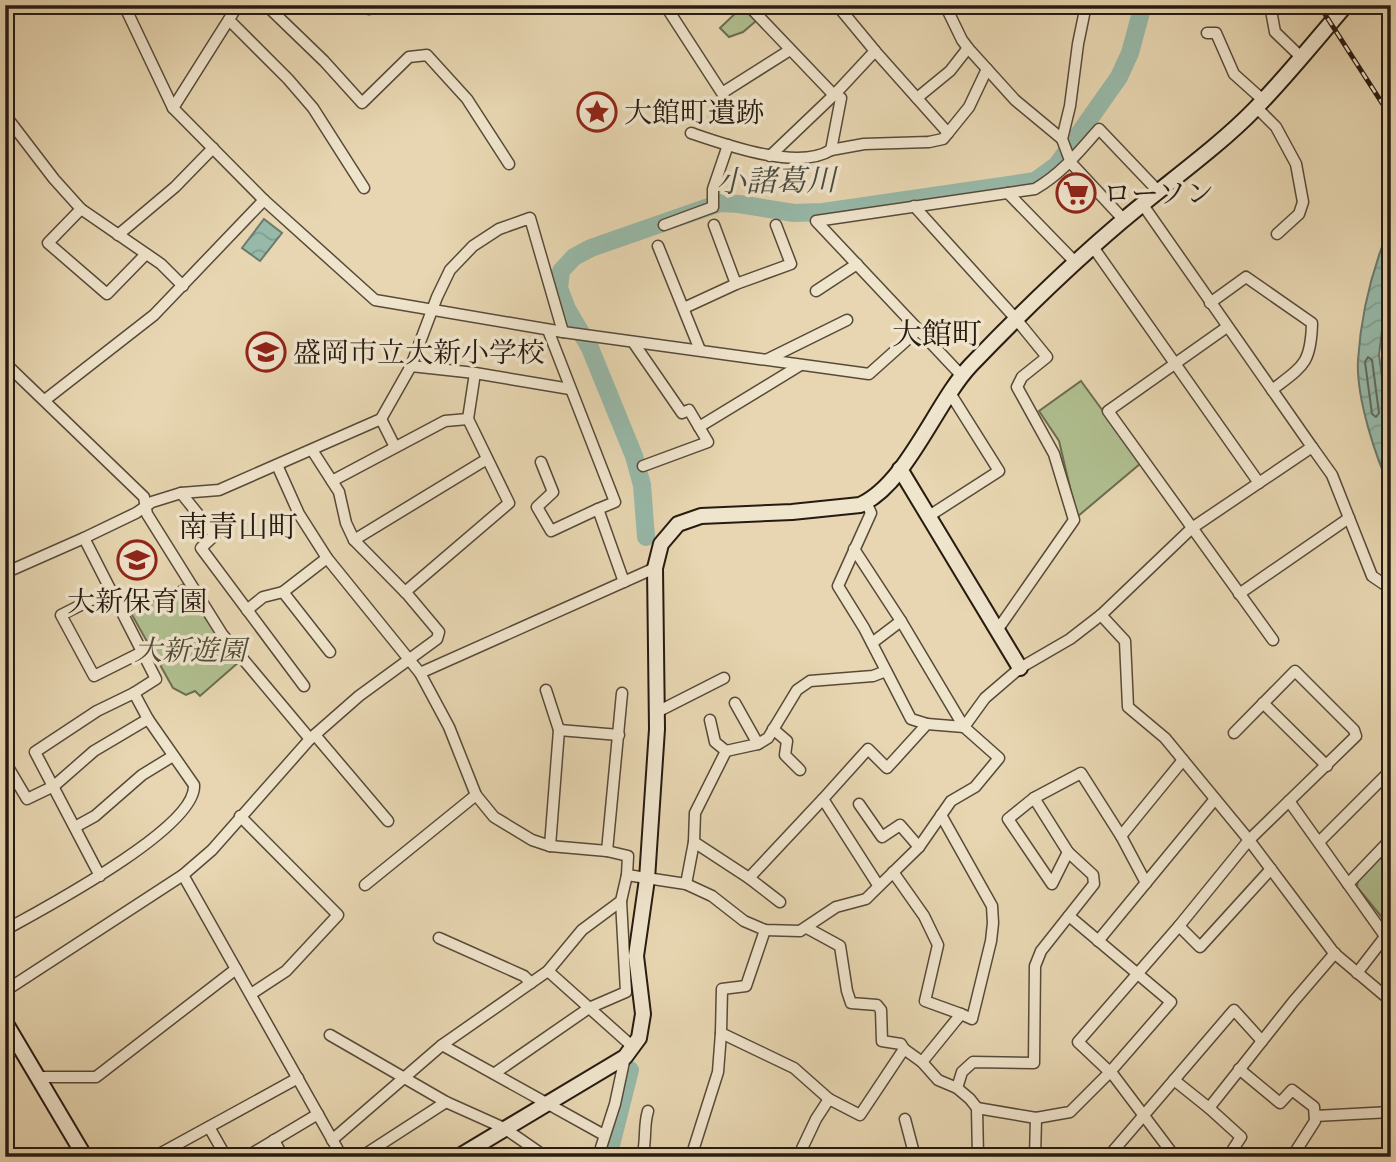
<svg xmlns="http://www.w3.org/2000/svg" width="1396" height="1162" viewBox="0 0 1396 1162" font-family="Alegreya,'Noto Serif JP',serif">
<defs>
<pattern id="water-waves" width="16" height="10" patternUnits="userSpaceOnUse" patternTransform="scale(1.75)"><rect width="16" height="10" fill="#97b9a9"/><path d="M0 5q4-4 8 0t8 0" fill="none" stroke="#829e90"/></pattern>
</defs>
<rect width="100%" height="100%" fill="#e7d6b1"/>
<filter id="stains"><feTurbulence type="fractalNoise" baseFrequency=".00286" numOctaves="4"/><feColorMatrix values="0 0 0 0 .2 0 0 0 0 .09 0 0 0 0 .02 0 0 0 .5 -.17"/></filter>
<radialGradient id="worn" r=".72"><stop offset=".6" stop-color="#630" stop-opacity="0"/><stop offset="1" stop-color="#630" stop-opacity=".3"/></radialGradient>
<g fill="#b0bf90" stroke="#6c6d50" stroke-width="2">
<path d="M742,7L756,21L743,32L729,37L720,28Z"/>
<path d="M1081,381L1141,463L1077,517L1059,441L1039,411Z"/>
<path d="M187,582L240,661L200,696L195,691L186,695L173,688L131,613Z"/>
<path d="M1391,845V924L1389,926L1357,887L1358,879Z"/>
</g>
<g fill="url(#water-waves)" stroke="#6a7a6c" stroke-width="2">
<path d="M264,219L282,233L260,261L242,248Z"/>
<path d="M1391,224V280L1385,305L1379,355L1391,444V490C1375,456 1356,397 1358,360C1361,314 1373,266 1391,224Z"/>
</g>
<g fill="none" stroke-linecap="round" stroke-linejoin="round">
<path stroke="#5f6a5d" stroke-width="2" d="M1368,357L1372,360L1379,413L1376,417L1372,414L1365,362Z"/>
<g stroke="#97b9a9" stroke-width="18">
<path d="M646,537L642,485L634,456L590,348L567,309L559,288L561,271L574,257L591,248L720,203L739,204L794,213L823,212L1035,181L1057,165L1119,77L1130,53L1143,5"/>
<path d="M608,1157L630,1070"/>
</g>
<g stroke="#574a39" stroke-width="13">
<g id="street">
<path d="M124,5L173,108L264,200L375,300L563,332L869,374L917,331"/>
<path d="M266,5L324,61L362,103L409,57L427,55L467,99L509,164"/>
<path d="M365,5L369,9L372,5"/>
<path d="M665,5L722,93L790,50"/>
<path d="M945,5L962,40L968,48L1015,100L1062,139"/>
<path d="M1086,5L1078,44L1070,106L1062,139L1071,163L1124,220"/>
<path d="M1270,5L1275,32L1301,57"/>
<path d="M229,20L288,79L313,108L364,188"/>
<path d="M1207,33H1216L1234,74L1263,100"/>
<path d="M917,98L950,71L968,48"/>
<path d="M1256,107L1276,127L1296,164L1303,202L1299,214L1277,234"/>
<path d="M173,108L238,5"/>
<path d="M5,115L54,179L81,209L161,264L183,286"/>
<path d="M691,133C726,145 798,171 831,150L841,98L831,92L748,5"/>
<path d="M948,133L969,107L987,69"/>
<path d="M831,150L864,144L929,142L943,139L948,133L875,51"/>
<path d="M770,156L835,94L875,51L837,5"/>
<path d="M1008,193L1075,262"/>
<path d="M914,206L1016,319L1047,357L1022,377L1017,387L1054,454L1074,520L998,629"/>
<path d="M81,209L48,243L107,294L146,254"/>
<path d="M664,225L713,207V189L728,145"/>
<path d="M714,225L736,284"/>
<path d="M118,235L175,187L213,148"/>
<path d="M658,246L700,350"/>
<path d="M1093,247L1259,483"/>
<path d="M816,291L857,264"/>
<path d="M1210,303L1246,277L1312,323C1311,364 1303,366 1272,390"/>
<path d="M684,308L736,284L791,264L776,225"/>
<path d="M1227,327L1108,411L1273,640"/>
<path d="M548,330L615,502L598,509"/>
<path d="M633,342L682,413L689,410L708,442L643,466"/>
<path d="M768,359L847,320"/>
<path d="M5,363L144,497L147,514L222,634L310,739"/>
<path d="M411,366L475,373L570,389"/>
<path d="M961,375L816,221L1035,189C1062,173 1079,152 1099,129L1159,192"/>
<path d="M45,400L154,315L264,200"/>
<path d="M381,419L395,447"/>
<path d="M699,427L799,366"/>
<path d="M1312,447L1332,475L1372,576L1391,589"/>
<path d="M541,462L553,492L537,507L551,531L598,509L624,582"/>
<path d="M277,465L299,514L327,558L420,673L449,727L476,795L494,817L532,840L550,846L607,851L628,856L627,875L621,901L582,930L548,971L442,1045L332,1140"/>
<path d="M332,481L445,421L468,419"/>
<path d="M181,493L215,535L201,548L304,686"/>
<path d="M866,502L871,513L838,586L864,628L911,719L927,724"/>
<path d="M929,516L999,471L950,393"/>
<path d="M84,538L156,679L134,693"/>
<path d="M354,540L487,459"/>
<path d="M854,549L901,621L964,727"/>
<path d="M5,570L7,572L84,538L136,513L152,502L181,493L219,490L381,419L411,366L437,297L450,270L473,246L499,229L530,218L563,332"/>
<path d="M111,590L61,615L94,676L142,652"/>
<path d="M283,592L330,652"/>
<path d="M405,592L509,503L468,419L475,373"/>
<path d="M1239,594L1349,518"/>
<path d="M247,610L263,597L283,592L327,558"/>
<path d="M1101,615L1125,641L1128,707L1165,738L1249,840L1334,953L1391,1001"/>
<path d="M872,643L901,621"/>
<path d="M420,673L655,568"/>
<path d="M546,690L559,730L550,846"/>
<path d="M735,703L758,744"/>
<path d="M1263,703L1327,766"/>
<path d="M657,712L724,678"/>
<path d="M710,720L715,742L726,751L695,813L694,842L749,878L823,799L878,885"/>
<path d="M773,729L787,741L785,755L800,770"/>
<path d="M559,730L619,735"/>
<path d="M315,735L388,821"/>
<path d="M726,751L758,744L768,738L797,690L810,681L873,676L886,671"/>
<path d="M5,762L27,799L54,786L94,751L148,719"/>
<path d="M1034,798L1068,852"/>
<path d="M823,799L868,749L887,768L927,724L964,727"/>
<path d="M1289,801L1385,936"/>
<path d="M859,804L882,837L900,825L919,847"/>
<path d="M240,816L338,915L286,971L251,994"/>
<path d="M75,827L95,816L142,775L173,756"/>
<path d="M1121,836L1183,760"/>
<path d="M1319,842L1391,770"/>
<path d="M607,851L622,693"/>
<path d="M893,872L924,916L938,945L925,1001L961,1014"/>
<path d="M183,875L342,1157"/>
<path d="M627,875L686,884L712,896L744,921L765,930L800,931L836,907L866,899L872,893L919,847L951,801L975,787L999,758L964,727L985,698L1020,668L1070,639L1101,615L1192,528L1312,447L1143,205"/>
<path d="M749,878L780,902"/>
<path d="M686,884L694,842"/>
<path d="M1348,884L1391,839"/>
<path d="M365,885L476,795"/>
<path d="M1179,926L1200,947L1271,869"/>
<path d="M807,928L840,946L847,991L851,1003L877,1005L881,1010L882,1041L901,1044L904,1049"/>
<path d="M5,930C41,910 197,828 194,785L148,719L134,693L97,711L35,752L100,876"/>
<path d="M765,930L746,986L722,989L721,1033L794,1068L829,1099"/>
<path d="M439,938L524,976L531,983"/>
<path d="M1098,941L1215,799"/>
<path d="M548,971L633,1047"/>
<path d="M1357,973L1391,929"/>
<path d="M5,991L183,875L212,850L310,739L359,696L437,639L439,632L408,595L354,540L346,523L339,492L312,450"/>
<path d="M330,1035L446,1102L504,1128L546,1157"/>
<path d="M442,1045L604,1135"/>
<path d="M922,1062L961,1014L972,1019L991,941L993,923L992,906L941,815"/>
<path d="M1239,1069L1280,1103L1292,1090L1314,1107L1315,1121L1292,1157"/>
<path d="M495,1073L589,1008L626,992L621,901"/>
<path d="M38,1077H96L236,969"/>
<path d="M1174,1080L1209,1108"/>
<path d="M957,1088L962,1072L973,1062L1034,1063L1035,966L1041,951L1094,884L1093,875L1068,852L1052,884L1008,819L1034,798L1081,773L1121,836L1146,883"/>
<path d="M977,1108L1036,1118L1070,1112L1110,1072L1171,1002L1069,916"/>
<path d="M1315,1116L1391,1112"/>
<path d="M905,1119L915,1157"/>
<path d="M209,1127L226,1157"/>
<path d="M274,1140L283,1157"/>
<path d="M154,1157L298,1078"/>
<path d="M246,1157L318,1114"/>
<path d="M361,1157L446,1102"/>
<path d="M598,1157L615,1104L625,1057"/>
<path d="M642,1157C647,1141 643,1127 648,1111"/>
<path d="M691,1157L718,1072L721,1033"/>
<path d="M798,1157L816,1119L829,1099L860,1115L904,1049L922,1062L938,1080L957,1088L970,1099L977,1108L978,1157"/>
<path d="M1035,1157L1036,1118"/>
<path d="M1108,1157L1234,1010L1262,1041"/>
<path d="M1175,1157L1114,1076L1078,1042L1179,926L1249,840L1356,736L1354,730L1295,671L1234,733"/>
<path d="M1228,1157L1241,1137L1209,1108L1293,1002L1335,953"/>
</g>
</g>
<g stroke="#271b11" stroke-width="18">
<g id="secondary">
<path d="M5,19L8,5"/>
<path d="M900,469L1020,668"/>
<path d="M5,1022L85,1157"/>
<path d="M458,1157L625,1057L639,1038L643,1014L636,956L647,879L657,729L655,568L661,544L678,524L701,516L792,512L860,505C907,484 936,402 971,365C1019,315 1068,267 1121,222C1164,185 1216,149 1255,109C1287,76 1316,40 1346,5"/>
</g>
</g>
<use href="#street" stroke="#efe4cc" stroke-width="10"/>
<use href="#secondary" stroke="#efe4cc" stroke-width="14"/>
<g stroke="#271b11" stroke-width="5">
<path id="rail" d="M1319,5L1391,117"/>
</g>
<use href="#rail" stroke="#efe4cc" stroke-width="2.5" stroke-dasharray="8" stroke-linecap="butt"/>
</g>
<defs>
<g id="sight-ring" transform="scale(2.0125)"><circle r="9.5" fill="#efe4cc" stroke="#8f2418" stroke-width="1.5"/><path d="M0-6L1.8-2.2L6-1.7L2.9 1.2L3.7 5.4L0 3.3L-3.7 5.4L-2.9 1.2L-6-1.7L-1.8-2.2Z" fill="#8f2418"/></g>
<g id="supermarket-ring" transform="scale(2.0125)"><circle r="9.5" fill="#efe4cc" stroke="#8f2418" stroke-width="1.5"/><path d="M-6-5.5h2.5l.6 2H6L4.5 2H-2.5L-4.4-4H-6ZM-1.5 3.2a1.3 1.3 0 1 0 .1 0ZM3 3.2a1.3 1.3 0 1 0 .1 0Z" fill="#8f2418"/></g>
<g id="school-ring" transform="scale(2.0125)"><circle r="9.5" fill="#efe4cc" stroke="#8f2418" stroke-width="1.5"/><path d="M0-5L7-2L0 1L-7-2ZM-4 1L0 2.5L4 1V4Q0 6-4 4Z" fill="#8f2418"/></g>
</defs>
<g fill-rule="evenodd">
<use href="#sight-ring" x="597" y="112"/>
<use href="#supermarket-ring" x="1076" y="193"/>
<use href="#school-ring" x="266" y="352"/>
<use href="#school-ring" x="137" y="560"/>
</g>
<g text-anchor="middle" stroke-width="7" stroke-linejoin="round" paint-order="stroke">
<g font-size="28" fill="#271b11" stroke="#efe4cc" text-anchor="start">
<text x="624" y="122">大館町遺跡</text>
<text x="1103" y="203">ローソン</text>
<text x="293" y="362">盛岡市立大新小学校</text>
<text x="137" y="611" text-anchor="middle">大新保育園</text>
</g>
<g font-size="28" font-style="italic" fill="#504c37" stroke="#efe4cc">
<text x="190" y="660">大新遊園</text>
</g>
<g font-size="30" font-style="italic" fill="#494a3f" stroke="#efe4cc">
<text transform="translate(776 181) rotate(-1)" y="10">小諸葛川</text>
</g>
<g font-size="30" fill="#271b11" stroke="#efe4cc">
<text x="937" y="344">大館町</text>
<text x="238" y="537">南青山町</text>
</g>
</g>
<rect width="1396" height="1162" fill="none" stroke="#e7d6b1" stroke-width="28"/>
<rect x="7" y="7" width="1382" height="1148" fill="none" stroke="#271b11" stroke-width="3.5"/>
<rect x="14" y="14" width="1368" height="1134" fill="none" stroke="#271b11" stroke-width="2"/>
<rect width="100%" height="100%" filter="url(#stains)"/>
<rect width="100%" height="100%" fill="url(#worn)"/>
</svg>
